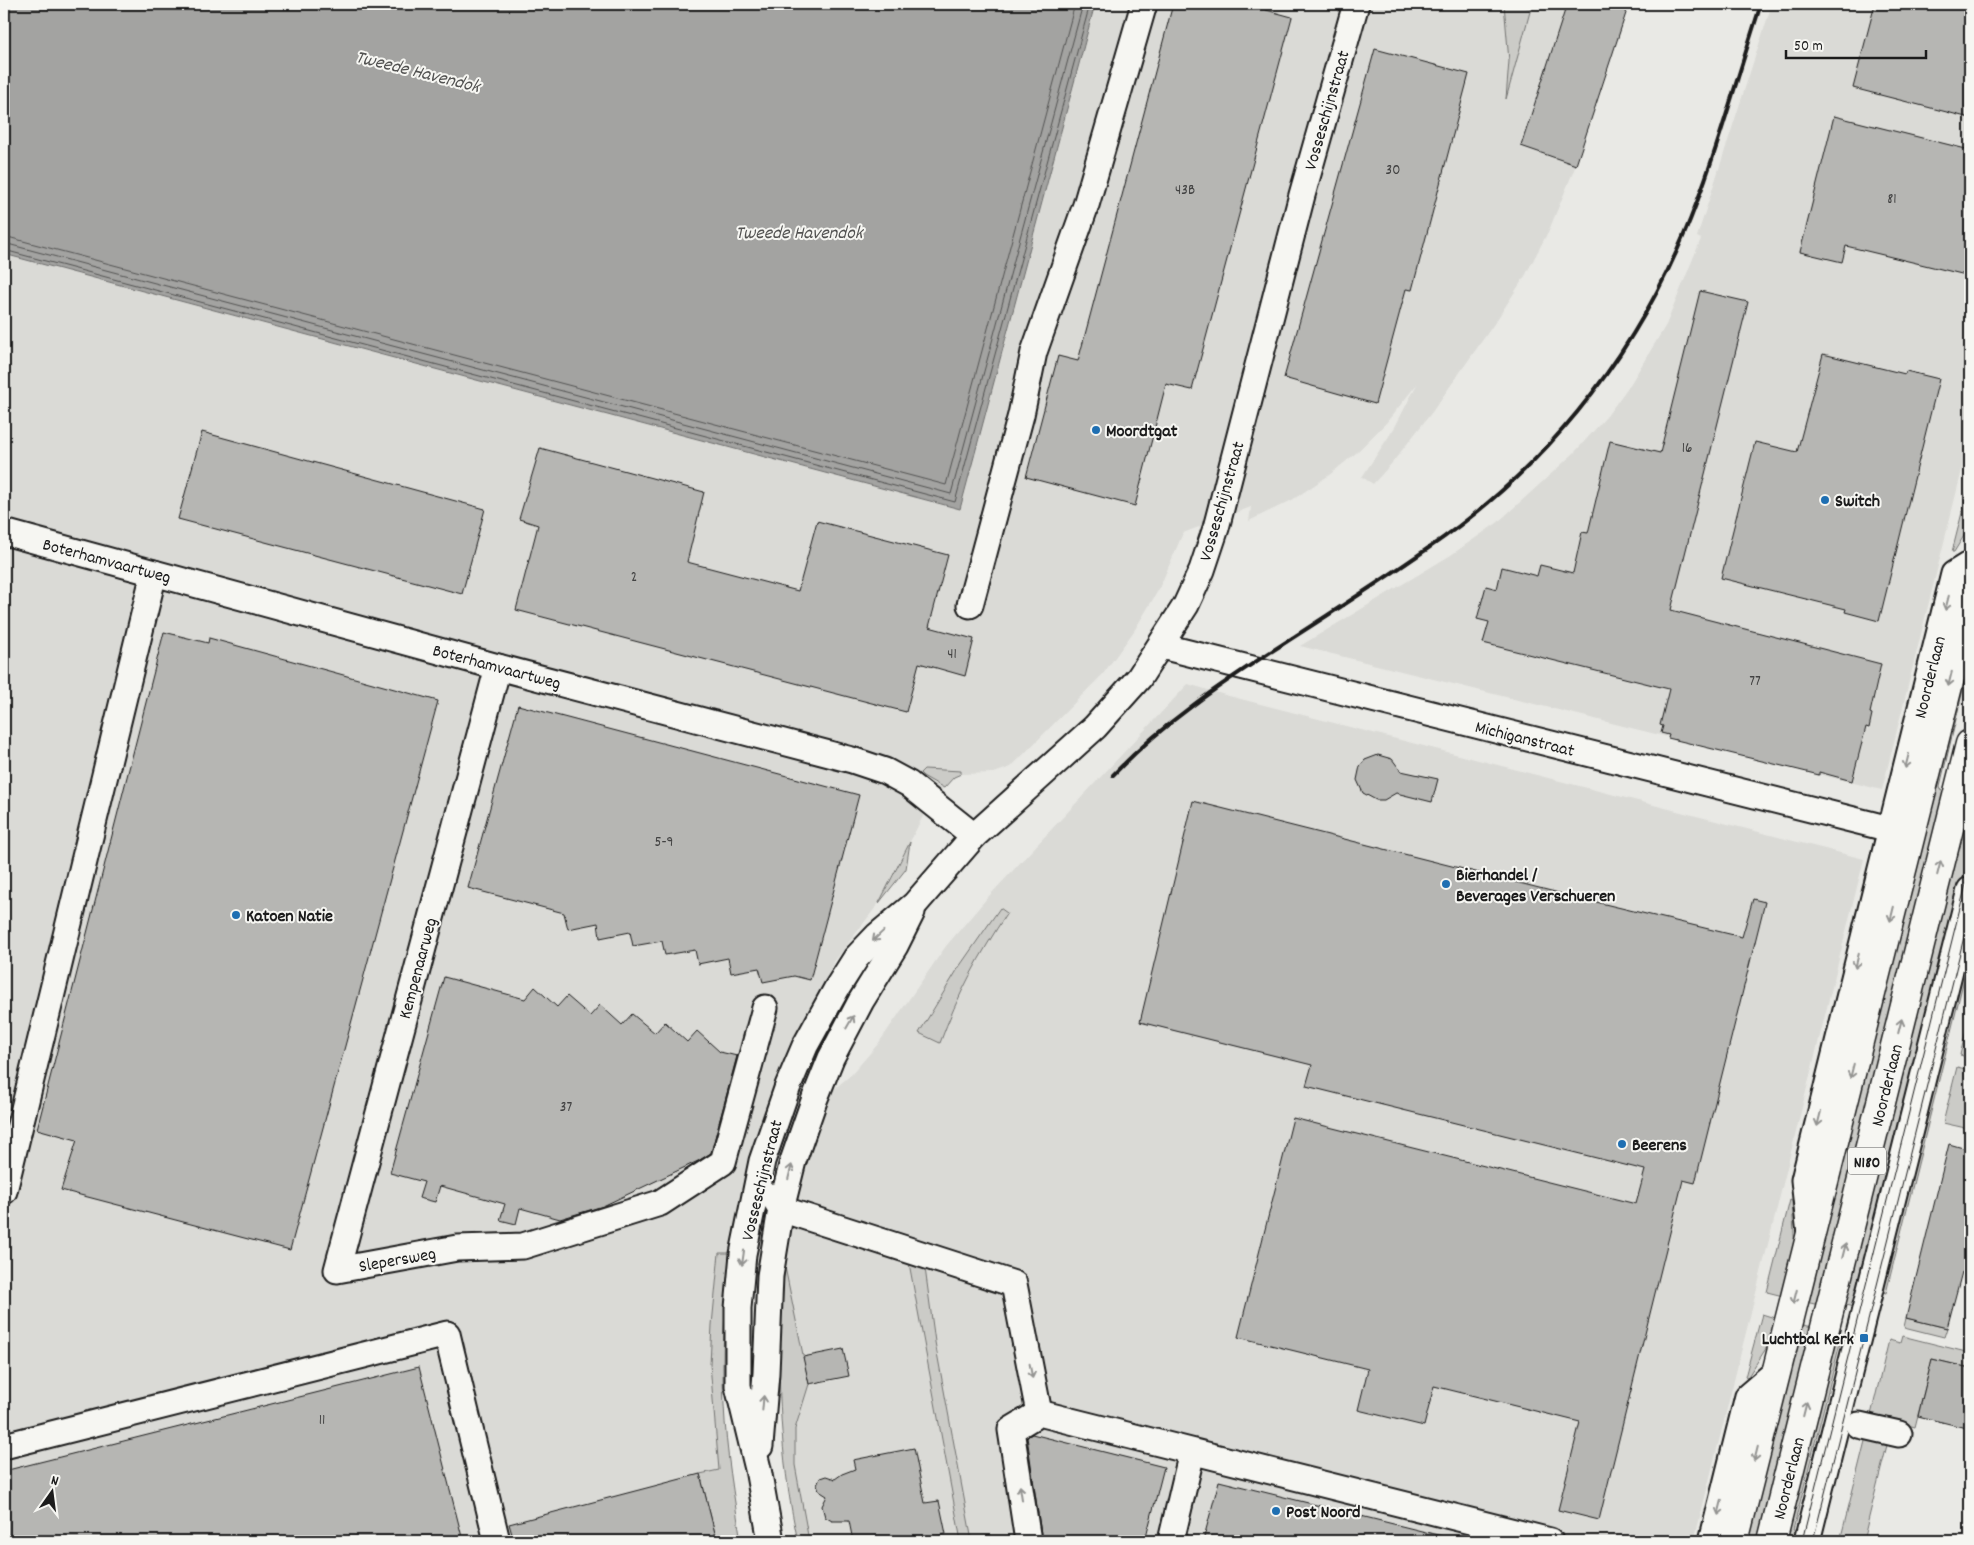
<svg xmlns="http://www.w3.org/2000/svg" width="1974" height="1545" viewBox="0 0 1974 1545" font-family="Dekko,sans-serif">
<rect width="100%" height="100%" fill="#e9e9e5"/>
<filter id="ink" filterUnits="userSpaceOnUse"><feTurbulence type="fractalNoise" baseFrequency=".02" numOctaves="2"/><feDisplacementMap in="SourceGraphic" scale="10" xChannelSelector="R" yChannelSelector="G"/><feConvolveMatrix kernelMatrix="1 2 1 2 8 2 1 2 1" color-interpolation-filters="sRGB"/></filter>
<g filter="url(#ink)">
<g fill="#dadad6">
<path d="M1095,4H1567L1521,146L1576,165L1549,230L1525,276L1496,321L1432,412L1392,463L1373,484L1362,477L1395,427L1417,384L1386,423L1356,453L1328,476L1292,500L1249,521L1251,507L1183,533L1159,589L1134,631L1103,674L1011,767L994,773L961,774L949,781L922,818L879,903L834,962L788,1061L751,1163L740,1202L730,1253L724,1318V1404L729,1459L741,1541H4V254L960,509Z"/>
<path d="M1772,4H1970V438L1882,790L1300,646L1451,555L1497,523L1574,453L1607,416L1631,383L1666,325L1701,239L1697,237Z"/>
<path d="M1188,684L1225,695L1864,859L1694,1541H798L788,1492L783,1448L779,1323L785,1267L799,1183L833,1090L852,1074L878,1044L946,946L988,897Z"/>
</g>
<g fill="#cbcbc7" stroke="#747472">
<path d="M1504,4H1515L1531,8L1506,99L1509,61Z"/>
<path d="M1968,489L1970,490V526L1954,552H1952Z"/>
<path d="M1970,641V661L1940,786L1945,798L1819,1305L1806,1302Z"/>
<path d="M924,769L961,771V774L954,777L944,788L923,776L920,773Z"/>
<path d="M1970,801V850L1857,1308L1842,1304L1967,806Z"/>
<path d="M910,842L906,869L879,903Z"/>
<path d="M1000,908L1007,913C980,954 957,996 940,1043L919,1033L959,967Z"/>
<path d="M1970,931V955L1886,1293L1880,1292Z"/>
<path d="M1970,1015V1058L1960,1055Z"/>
<path d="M1957,1067L1970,1070V1129L1943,1123Z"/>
<path d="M1790,1200L1792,1201L1795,1251L1783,1296L1767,1292Z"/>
<path d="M719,1253H730C725,1303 721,1354 724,1405C726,1451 734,1496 741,1541H717L700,1474L719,1470L710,1364L712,1325Z"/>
<path d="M909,1263L925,1268L935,1342L972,1541H961Z"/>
<path d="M785,1267L809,1384L795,1429V1465L809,1541H798C782,1471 778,1397 779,1324C779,1306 783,1286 785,1267Z"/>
<path d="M1762,1314L1778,1319L1774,1336L1747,1378L1745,1377Z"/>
<path d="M1906,1318L1947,1328L1944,1337L1904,1327Z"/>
<path d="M1800,1324L1812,1327L1759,1541H1745Z"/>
<path d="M1834,1333L1842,1335L1793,1530L1799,1531L1797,1541H1783Z"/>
<path d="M1902,1336L1970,1353V1368L1932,1359L1915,1427L1871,1415L1889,1340L1900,1343Z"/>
<path d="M1867,1433L1889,1437L1863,1541H1840Z"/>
</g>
<path fill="#a3a3a1" stroke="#6d6d6c" d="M4,4H1095L960,509L4,254Z"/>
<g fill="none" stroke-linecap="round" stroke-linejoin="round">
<g stroke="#525251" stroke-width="1">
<path d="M4,236L946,485L1075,4"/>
<path d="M4,243L951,494L1083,4"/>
<path d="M4,250L955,502L1090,4"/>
</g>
</g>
<g fill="#b6b6b3" stroke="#1c1c1c">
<path d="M1173,4H1244L1292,17L1192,390L1166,384L1135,506L1026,477L1058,356L1078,361Z"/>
<path d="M1567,4H1629L1576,165L1521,146Z"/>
<path d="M1875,4H1954L1970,8V118L1853,88Z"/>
<path d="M1375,49L1469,74L1412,290L1406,289L1375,404L1284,378Z"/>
<path d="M1834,116L1970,150V276L1846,246L1842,262L1800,252Z"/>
<path d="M1700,291L1748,302L1671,610L1881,664L1870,713L1872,714L1869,728L1866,727L1852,781L1819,772V775L1668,738L1669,735L1661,733L1663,726L1660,725L1669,689L1483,643L1489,622L1477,619L1486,586L1497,589L1502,567L1537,576L1540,565L1573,573L1582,532L1588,533L1610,441L1660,453Z"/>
<path d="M1823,354L1905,374L1906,371L1939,379L1879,621L1845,612L1846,609L1721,578L1755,442L1797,452Z"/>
<path d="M202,432L485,509L462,594L178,519Z"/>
<path d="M540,448L704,492L687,562L798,591L817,521L948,555L929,627L974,639L965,676L919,663L906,712L516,610L538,525L519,519Z"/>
<path d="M164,632L208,643L209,638L438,701L290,1250L61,1190L77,1140L37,1129Z"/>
<path d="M518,705L859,795L810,980L794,976L763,982L759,968L731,973L728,958L698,964L695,950L665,955L662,941L633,946L630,932L600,938L598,923L568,929L564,913L468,888Z"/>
<path d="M1378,755L1392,759L1401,771L1438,779L1432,802L1396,793L1384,800H1376L1363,793L1357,780L1360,766L1365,760Z"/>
<path d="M1193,801L1567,895L1742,937L1753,899L1765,902L1695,1183L1683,1180L1599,1520L1558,1510L1580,1422L1434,1386L1424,1426L1358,1410L1368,1369L1238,1337L1293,1118L1636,1204L1645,1170L1306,1086L1312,1065L1140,1022Z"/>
<path d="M444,977L525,999L535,987L557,1007L567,996L590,1016L600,1005L622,1025L632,1014L655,1033L665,1022L687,1042L697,1031L720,1052L737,1056L711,1153L698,1161L603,1206L560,1219L520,1208L516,1224L500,1220L505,1204L440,1186L435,1202L419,1198L424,1182L390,1173Z"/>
<path d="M1949,1144L1970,1150V1249L1965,1273L1962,1272L1947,1328L1906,1318Z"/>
<path d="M843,1349L849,1376L809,1384L803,1357Z"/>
<path d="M1932,1359L1970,1368V1429L1918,1416Z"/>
<path d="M419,1367L463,1541H4V1471Z"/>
<path d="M1032,1434L1164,1467L1145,1541H1042L1027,1437Z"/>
<path d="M914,1448L925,1503L939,1501L946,1534L932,1537L933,1541H853L849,1521H832L825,1517L822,1506L827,1496L819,1491L817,1485L820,1478L826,1476L835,1479L842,1474L855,1469L853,1460Z"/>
<path d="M700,1474L717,1541H514L509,1524Z"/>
<path d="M1219,1481L1442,1536L1441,1541H1203Z"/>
</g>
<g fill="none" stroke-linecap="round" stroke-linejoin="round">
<g stroke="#1c1c1c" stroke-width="29">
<g id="minor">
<path d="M4,532L498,667L852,760L885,771L909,784L974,836"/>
<path d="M970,605L1021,415L1034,352L1086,205L1144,4"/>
<path d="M1161,646L1890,829"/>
<path d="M498,667L337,1270L457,1248L523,1246L660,1203L723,1162L765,1008"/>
<path d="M4,1191L154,573"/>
<path d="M773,1196L781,1209L1014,1284L1039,1413"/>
<path d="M1810,1234L1804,1180L1954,574L1970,564"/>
<path d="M1859,1425L1899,1434"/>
<path d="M4,1446L447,1334L497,1541"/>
<path d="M760,1446L766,1373L770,1276L781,1209L793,1161L815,1098L831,1058L861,1001L895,946L912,912"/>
<path d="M771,1541L758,1469L738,1386V1308L743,1254L762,1161L788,1086L805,1046L837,988L856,958L878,935L915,904L974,836L1095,727L1139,678L1186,605L1202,570L1216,528L1302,195L1356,4"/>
<path d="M1028,1541L1011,1430L1039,1413L1550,1541"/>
<path d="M1171,1541L1192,1452"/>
<path d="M1712,1541L1748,1396L1777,1371"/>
<path d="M1807,1541L1970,890"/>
</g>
</g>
<g stroke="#1c1c1c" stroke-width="31">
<g id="major">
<path d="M1734,1541L1970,598"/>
<path d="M1772,1541L1970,744"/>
</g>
</g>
<use href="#minor" stroke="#f6f6f2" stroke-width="25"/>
<use href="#major" stroke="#f6f6f2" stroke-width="28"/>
<g stroke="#1c1c1c" stroke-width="1">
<path d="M1802,1541L1970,868"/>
<path d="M1813,1541L1970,913"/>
</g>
<path stroke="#1c1c1c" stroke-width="4" d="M1113,775C1164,722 1221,684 1283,644C1331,613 1380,582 1427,549C1541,472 1629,364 1683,237C1714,164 1736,80 1761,4"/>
</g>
<defs><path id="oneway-shaft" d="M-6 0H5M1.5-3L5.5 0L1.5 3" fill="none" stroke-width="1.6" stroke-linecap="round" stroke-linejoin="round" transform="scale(1.25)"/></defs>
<g stroke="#949492">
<use href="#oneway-shaft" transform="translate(1947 603) rotate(104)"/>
<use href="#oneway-shaft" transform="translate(1950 679) rotate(104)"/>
<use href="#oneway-shaft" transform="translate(1907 761) rotate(104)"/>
<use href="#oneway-shaft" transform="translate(1939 868) rotate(-76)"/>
<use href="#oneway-shaft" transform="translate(1892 914) rotate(104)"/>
<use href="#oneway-shaft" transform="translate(878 936) rotate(137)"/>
<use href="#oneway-shaft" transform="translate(1857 961) rotate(104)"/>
<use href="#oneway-shaft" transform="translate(850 1022) rotate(-60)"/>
<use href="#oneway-shaft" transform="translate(1900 1026) rotate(-76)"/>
<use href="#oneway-shaft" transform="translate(1852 1071) rotate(104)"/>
<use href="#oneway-shaft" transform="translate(1819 1119) rotate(104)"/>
<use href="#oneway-shaft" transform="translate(790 1172) rotate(-76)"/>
<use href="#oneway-shaft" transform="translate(1844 1251) rotate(-76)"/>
<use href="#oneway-shaft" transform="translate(743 1258) rotate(98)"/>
<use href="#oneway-shaft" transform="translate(1795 1297) rotate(104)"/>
<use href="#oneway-shaft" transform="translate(1031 1371) rotate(79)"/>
<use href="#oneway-shaft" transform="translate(763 1403) rotate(-85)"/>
<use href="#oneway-shaft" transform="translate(1805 1409) rotate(-76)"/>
<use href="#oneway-shaft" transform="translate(1756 1454) rotate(104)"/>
<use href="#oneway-shaft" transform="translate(1021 1493) rotate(-99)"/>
<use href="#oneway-shaft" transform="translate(1720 1508) rotate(104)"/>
</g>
</g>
<g fill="#1f6fb2" stroke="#f6f6f2" stroke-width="2">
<circle cx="1096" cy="430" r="5"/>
<circle cx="1825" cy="500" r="5"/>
<circle cx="1446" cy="884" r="5"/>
<circle cx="236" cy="915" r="5"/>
<circle cx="1622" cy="1144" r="5"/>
<rect x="1859" y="1333" width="10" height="10" rx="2.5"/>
<circle cx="1276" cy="1511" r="5"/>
</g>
<g text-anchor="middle" stroke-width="4" stroke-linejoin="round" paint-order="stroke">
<g font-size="15" fill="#424242">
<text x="1393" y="174">30</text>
<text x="1185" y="194">43B</text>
<text x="1892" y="203">81</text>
<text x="1687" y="452">16</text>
<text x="634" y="581">2</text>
<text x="952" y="658">41</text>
<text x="1755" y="685">77</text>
<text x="664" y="846">5-9</text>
<text x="566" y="1111">37</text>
<text x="322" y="1424">11</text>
</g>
<rect fill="#f6f6f2" stroke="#5d5d5c" stroke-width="1" x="1848" y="1147.5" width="38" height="27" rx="4"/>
<g font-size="16" font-weight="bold" fill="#1c1c1c">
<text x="1867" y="1167">N180</text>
</g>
<g font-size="18" fill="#1c1c1c" stroke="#f6f6f2">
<text transform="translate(1326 110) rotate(-74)" y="6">Vosseschijnstraat</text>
<text transform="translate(1221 501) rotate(-74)" y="6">Vosseschijnstraat</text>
<text transform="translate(107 560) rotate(15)" y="6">Boterhamvaartweg</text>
<text transform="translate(497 666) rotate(15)" y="6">Boterhamvaartweg</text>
<text transform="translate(1929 677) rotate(-76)" y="6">Noorderlaan</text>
<text transform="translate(1525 738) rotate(14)" y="6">Michiganstraat</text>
<text transform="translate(417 968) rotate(-75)" y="6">Kempenaarweg</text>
<text transform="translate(1886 1085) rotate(-76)" y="6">Noorderlaan</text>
<text transform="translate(761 1180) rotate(-76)" y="6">Vosseschijnstraat</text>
<text transform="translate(397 1259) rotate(-10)" y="6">Slepersweg</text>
<text transform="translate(1788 1478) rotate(-76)" y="6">Noorderlaan</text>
</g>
<g font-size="18" font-weight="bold" fill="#1c1c1c" stroke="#f6f6f2" text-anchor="start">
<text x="1106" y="436">Moordtgat</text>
<text x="1835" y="506">Switch</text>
<text x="1456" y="880">Bierhandel /<tspan x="1456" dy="21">Beverages Verschueren</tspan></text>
<text x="246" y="921">Katoen Natie</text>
<text x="1632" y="1150">Beerens</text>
<text x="1854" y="1344" text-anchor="end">Luchtbal Kerk</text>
<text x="1286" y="1517">Post Noord</text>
</g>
<g font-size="19" font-style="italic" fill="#525251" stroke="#f6f6f2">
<text transform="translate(418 70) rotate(14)" y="7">Tweede Havendok</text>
<text x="799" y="238">Tweede Havendok</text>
</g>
</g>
<rect width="1974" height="1545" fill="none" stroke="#f6f6f2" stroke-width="20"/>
<rect x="10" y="10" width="1954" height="1525" fill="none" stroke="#1c1c1c" stroke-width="2" filter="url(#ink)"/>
<g transform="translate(52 1492) rotate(14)" stroke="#f6f6f2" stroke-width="4" paint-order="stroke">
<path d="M0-4L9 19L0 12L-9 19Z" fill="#1c1c1c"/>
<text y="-8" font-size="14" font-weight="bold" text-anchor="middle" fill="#1c1c1c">N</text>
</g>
<path d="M1786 50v8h140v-8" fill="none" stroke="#1c1c1c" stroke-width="2.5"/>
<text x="1794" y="50" font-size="15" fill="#1c1c1c" stroke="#f6f6f2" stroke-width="4" paint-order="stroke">50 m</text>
</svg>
